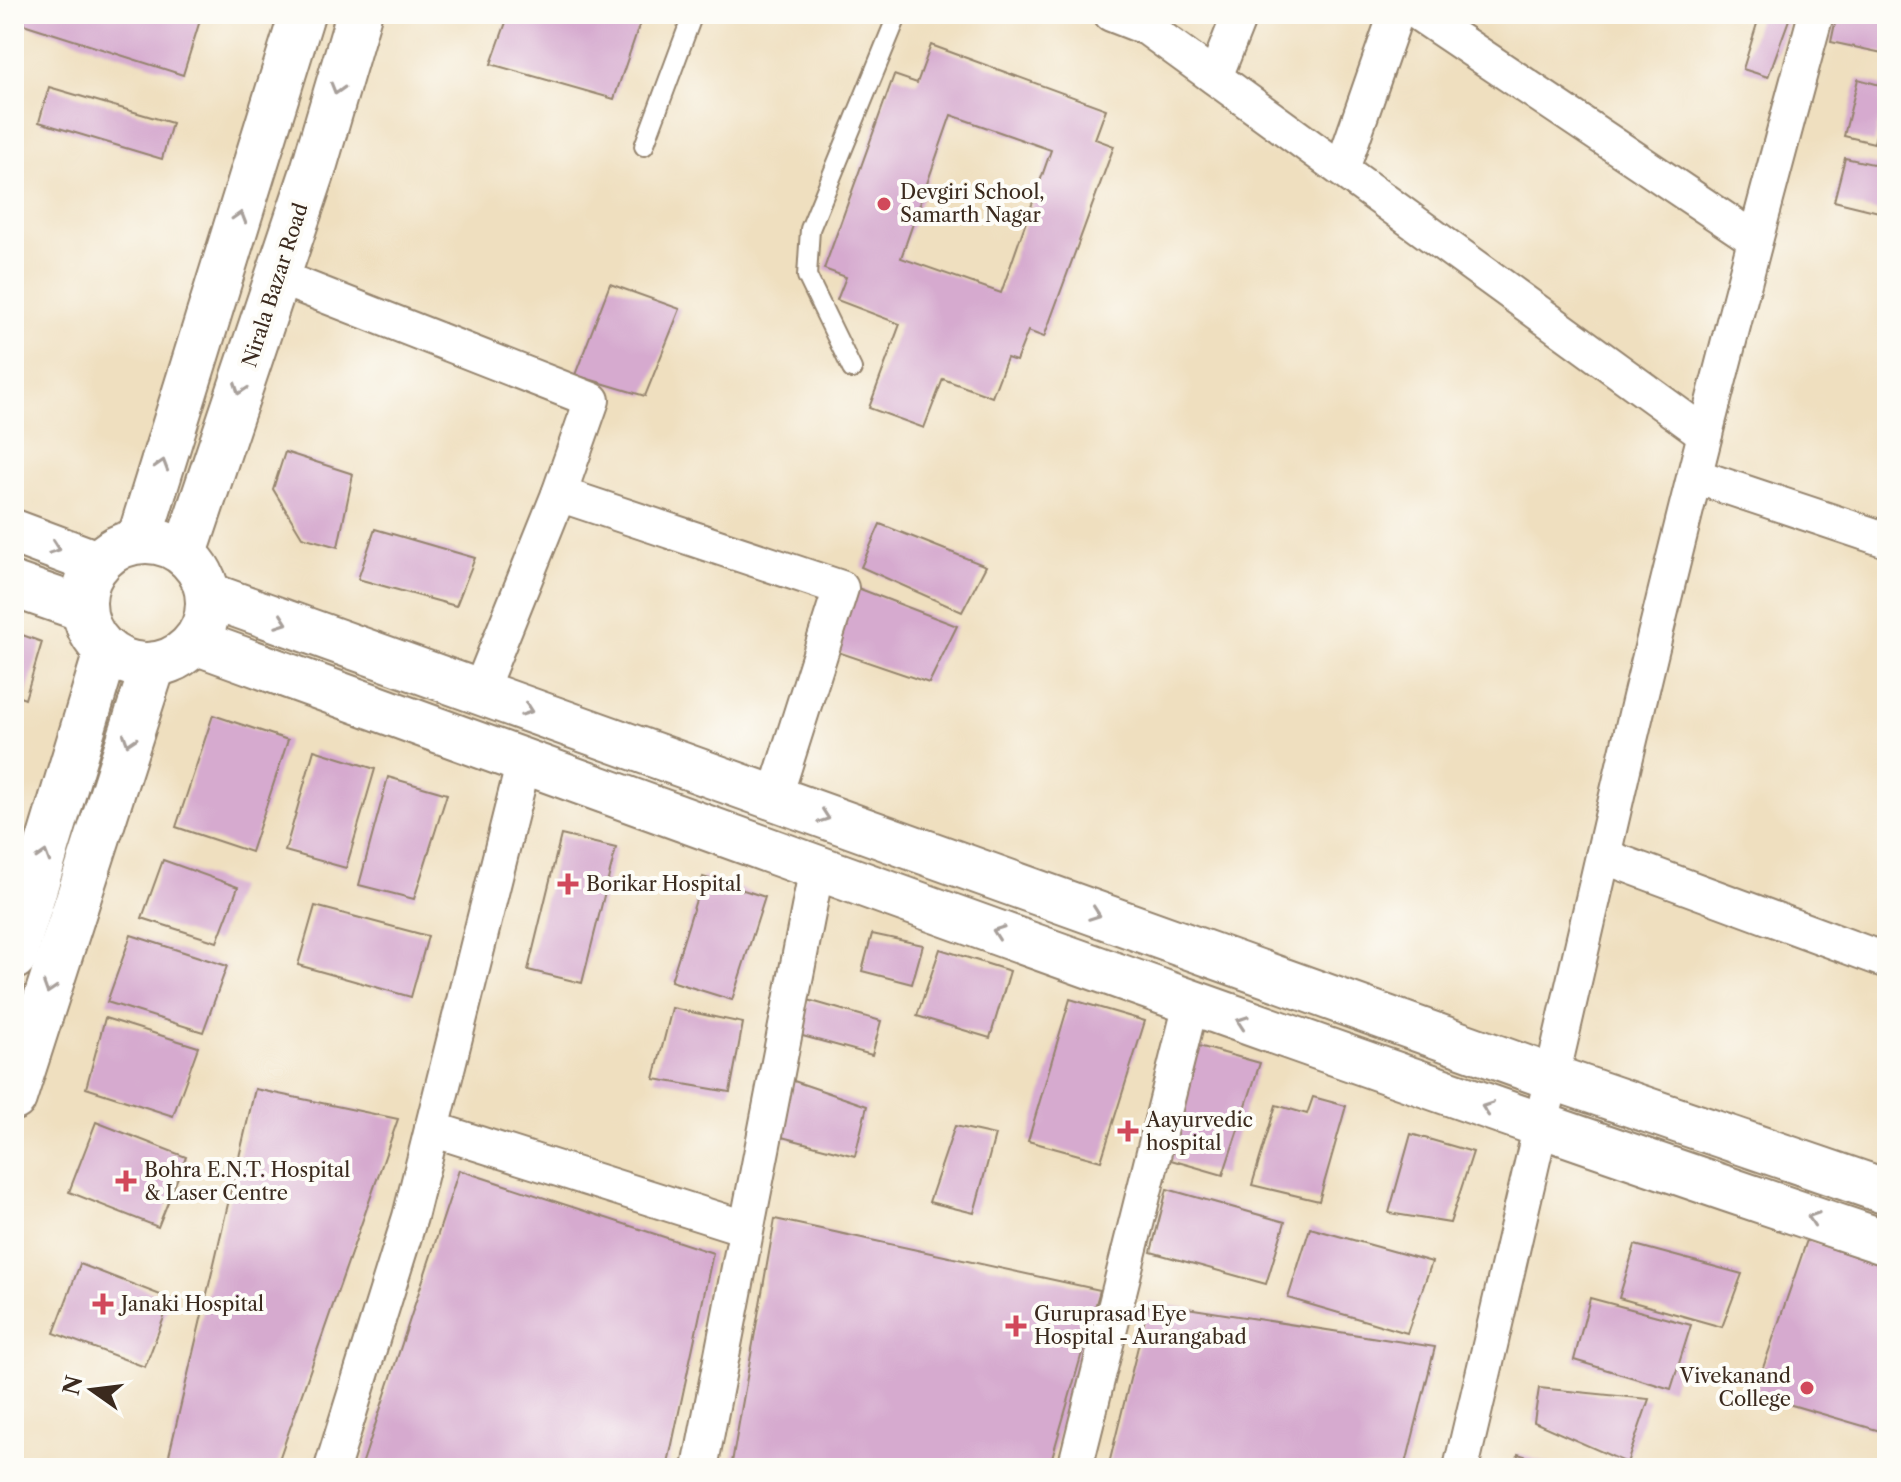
<svg xmlns="http://www.w3.org/2000/svg" width="1901" height="1482" viewBox="0 0 1901 1482" font-family="'Libre Caslon Text',serif">
<rect width="100%" height="100%" fill="#fdfcf7"/>
<filter id="ink" filterUnits="userSpaceOnUse"><feTurbulence type="fractalNoise" baseFrequency=".0125" numOctaves="2"/><feDisplacementMap in="SourceGraphic" scale="16" xChannelSelector="R" yChannelSelector="G"/><feConvolveMatrix kernelMatrix="1 2 1 2 8 2 1 2 1" color-interpolation-filters="sRGB"/></filter>
<filter id="wash" filterUnits="userSpaceOnUse"><feTurbulence type="fractalNoise" baseFrequency=".006" numOctaves="4" result="noise"/><feDisplacementMap in="SourceGraphic" scale="32" xChannelSelector="R" yChannelSelector="G"/><feGaussianBlur stdDeviation="1.8" result="paint"/><feColorMatrix in="noise" values="0 0 0 0 0 0 0 0 0 0 0 0 0 0 0 0 0 1.4 0 .05"/><feComposite in="paint" operator="in"/></filter>
<g filter="url(#wash)">
<rect width="100%" height="100%" fill="#efdfbf"/>
<g id="blocks">
<g fill="#d6aacf" fill-rule="evenodd">
<path d="M14,14H202L183,75L14,21Z"/>
<path d="M509,14H643L614,99L491,64Z"/>
<path d="M1760,14H1791L1768,77L1743,69Z"/>
<path d="M1837,14H1887V54L1831,42Z"/>
<path d="M931,45L1106,109L1095,139L1114,146L1044,337L1028,331L1016,361L1007,358L992,397L943,379L924,428L869,408L900,324L837,300L846,277L824,269L894,75L917,83ZM951,115L1051,150L1001,293L901,258Z"/>
<path d="M1858,79L1887,87L1874,143L1844,136Z"/>
<path d="M49,87L172,123L162,159L39,122Z"/>
<path d="M1845,158L1887,167V214L1834,201Z"/>
<path d="M610,284L680,309L645,396L575,375Z"/>
<path d="M285,452L353,474L338,547L302,537L273,489Z"/>
<path d="M880,524L986,566L962,612L861,567Z"/>
<path d="M375,529L475,558L456,606L358,579Z"/>
<path d="M855,587L957,626L929,683L832,650Z"/>
<path d="M14,632L42,642L25,699L14,695Z"/>
<path d="M213,715L288,740L251,852L176,827Z"/>
<path d="M314,750L375,769L346,868L285,851Z"/>
<path d="M388,777L447,794L414,899L359,885Z"/>
<path d="M561,835L616,848L582,983L528,970Z"/>
<path d="M163,860L238,887L217,942L142,918Z"/>
<path d="M703,877L765,897L732,1000L671,981Z"/>
<path d="M315,906L428,936L411,997L298,965Z"/>
<path d="M872,934L923,945L912,984L862,971Z"/>
<path d="M131,935L227,966L203,1032L107,1002Z"/>
<path d="M940,949L1010,971L990,1038L917,1016Z"/>
<path d="M1070,999L1145,1021L1101,1161L1028,1141Z"/>
<path d="M808,1000L881,1021L872,1055L799,1035Z"/>
<path d="M672,1008L743,1023L730,1092L654,1079Z"/>
<path d="M105,1018L198,1047L173,1116L86,1088Z"/>
<path d="M1195,1045L1260,1063L1223,1175L1164,1158Z"/>
<path d="M791,1080L867,1106L855,1156L774,1135Z"/>
<path d="M255,1089L398,1119L276,1468H166Z"/>
<path d="M1313,1097L1346,1106L1319,1201L1252,1185L1276,1105L1307,1114Z"/>
<path d="M96,1122L186,1157L158,1227L69,1192Z"/>
<path d="M955,1126L995,1135L974,1213L929,1202Z"/>
<path d="M1411,1134L1473,1152L1450,1223L1389,1213Z"/>
<path d="M459,1170L713,1253L667,1468H361Z"/>
<path d="M1167,1189L1285,1222L1266,1284L1151,1252Z"/>
<path d="M775,1219L1100,1290L1049,1468H731Z"/>
<path d="M1310,1228L1432,1262L1407,1333L1288,1298Z"/>
<path d="M1807,1240L1887,1267V1433L1754,1394Z"/>
<path d="M1635,1245L1742,1274L1722,1327L1619,1298Z"/>
<path d="M80,1264L171,1299L145,1367L54,1333Z"/>
<path d="M1590,1298L1691,1325L1671,1389L1574,1360Z"/>
<path d="M1149,1302L1435,1347L1405,1468H1108Z"/>
<path d="M1539,1388L1649,1399L1627,1463L1534,1422Z"/>
<path d="M1518,1454L1559,1467V1468H1516Z"/>
</g>
</g>
</g>
<g filter="url(#ink)">
<use href="#blocks" fill-opacity="0" stroke="#95846e" stroke-width="2"/>
<g fill="none" stroke-linecap="round" stroke-linejoin="round">
<g stroke="#95846e" stroke-width="22">
<g id="service">
<path d="M644,146L693,14"/>
<path d="M852,369L807,276L810,229L898,14"/>
</g>
</g>
<g stroke="#95846e" stroke-width="38">
<g id="minor">
<path d="M1111,14L1147,28L1705,434"/>
<path d="M1419,14L1754,239"/>
<path d="M1215,77L1240,14"/>
<path d="M1342,169L1396,14"/>
<path d="M278,277L592,400L559,494"/>
<path d="M1695,476L1887,540"/>
<path d="M479,693L559,494L841,588L774,799"/>
<path d="M1603,856L1887,961"/>
<path d="M432,1129L745,1228"/>
<path d="M332,1468L410,1217L524,761"/>
<path d="M700,1468L817,867"/>
<path d="M1075,1468L1191,1004"/>
<path d="M1461,1468C1517,1234 1569,999 1624,765C1683,513 1748,263 1816,14"/>
</g>
</g>
<g stroke="#95846e" stroke-width="48">
<g id="tertiary">
<path d="M14,532L97,563"/>
<path d="M139,540L302,14"/>
<circle cx="146" cy="603" r="62"/>
<path d="M185,553L312,174L359,14"/>
<path d="M14,585L83,609"/>
<path d="M209,595L1554,1078L1887,1192"/>
<path d="M195,642C758,846 1319,1053 1887,1243"/>
<path d="M14,957L106,652"/>
<path d="M14,1098L153,666"/>
</g>
</g>
<use href="#service" stroke="#fff" stroke-width="18"/>
<use href="#minor" stroke="#fff" stroke-width="34"/>
<use href="#tertiary" stroke="#fff" stroke-width="44"/>
</g>
<defs><path id="oneway-chevron" d="M-2-3.5L2.5 0L-2 3.5" fill="none" stroke-width="1.6" stroke-linecap="round" stroke-linejoin="round" transform="scale(2)"/></defs>
<g stroke="#a79f9a">
<use href="#oneway-chevron" transform="translate(337 89) rotate(106)"/>
<use href="#oneway-chevron" transform="translate(240 217) rotate(-73)"/>
<use href="#oneway-chevron" transform="translate(240 389) rotate(109)"/>
<use href="#oneway-chevron" transform="translate(162 465) rotate(-73)"/>
<use href="#oneway-chevron" transform="translate(55 548) rotate(20)"/>
<use href="#oneway-chevron" transform="translate(282 622) rotate(20)"/>
<use href="#oneway-chevron" transform="translate(527 710) rotate(20)"/>
<use href="#oneway-chevron" transform="translate(129 740) rotate(108)"/>
<use href="#oneway-chevron" transform="translate(824 817) rotate(20)"/>
<use href="#oneway-chevron" transform="translate(44 856) rotate(-73)"/>
<use href="#oneway-chevron" transform="translate(1095 914) rotate(20)"/>
<use href="#oneway-chevron" transform="translate(998 932) rotate(-160)"/>
<use href="#oneway-chevron" transform="translate(49 988) rotate(108)"/>
<use href="#oneway-chevron" transform="translate(1242 1022) rotate(-161)"/>
<use href="#oneway-chevron" transform="translate(1487 1108) rotate(-161)"/>
<use href="#oneway-chevron" transform="translate(1813 1218) rotate(-161)"/>
</g>
</g>
<g fill="#d1495b" stroke="#fdfcf7" stroke-width="3">
<circle cx="884" cy="204" r="8"/>
<path d="M564 872h8v8h8v8h-8v8h-8v-8h-8v-8h8z"/>
<path d="M1124 1119h8v8h8v8h-8v8h-8v-8h-8v-8h8z"/>
<path d="M122 1169h8v8h8v8h-8v8h-8v-8h-8v-8h8z"/>
<path d="M99 1292h8v8h8v8h-8v8h-8v-8h-8v-8h8z"/>
<path d="M1012 1314h8v8h8v8h-8v8h-8v-8h-8v-8h8z"/>
<circle cx="1807" cy="1388" r="8"/>
</g>
<g text-anchor="middle" stroke-width="8" stroke-linejoin="round" paint-order="stroke">
<g font-size="20" fill="#3b2a1e" stroke="#fdfcf7" text-anchor="start">
<text x="900" y="199">Devgiri School,<tspan x="900" dy="23">Samarth Nagar</tspan></text>
<text x="586" y="891">Borikar Hospital</text>
<text x="1146" y="1127">Aayurvedic<tspan x="1146" dy="23">hospital</tspan></text>
<text x="144" y="1177">Bohra E.N.T. Hospital<tspan x="144" dy="23">&amp; Laser Centre</tspan></text>
<text x="121" y="1311">Janaki Hospital</text>
<text x="1034" y="1321">Guruprasad Eye<tspan x="1034" dy="23">Hospital - Aurangabad</tspan></text>
<text x="1791" y="1383" text-anchor="end">Vivekanand<tspan x="1791" dy="23">College</tspan></text>
</g>
<g font-size="20" fill="#3b2a1e" stroke="#fdfcf7">
<text transform="translate(275 285) rotate(-72)" y="7">Nirala Bazar Road</text>
</g>
</g>
<rect width="1901" height="1482" fill="none" stroke="#fdfcf7" stroke-width="48"/>
<g transform="translate(92 1390) rotate(284)" stroke="#fdfcf7" stroke-width="6" paint-order="stroke">
<path d="M0-6L14 30L0 20L-14 30Z" fill="#3b2a1e"/>
<text y="-12" font-size="22" font-weight="bold" text-anchor="middle" fill="#3b2a1e">N</text>
</g>
</svg>
